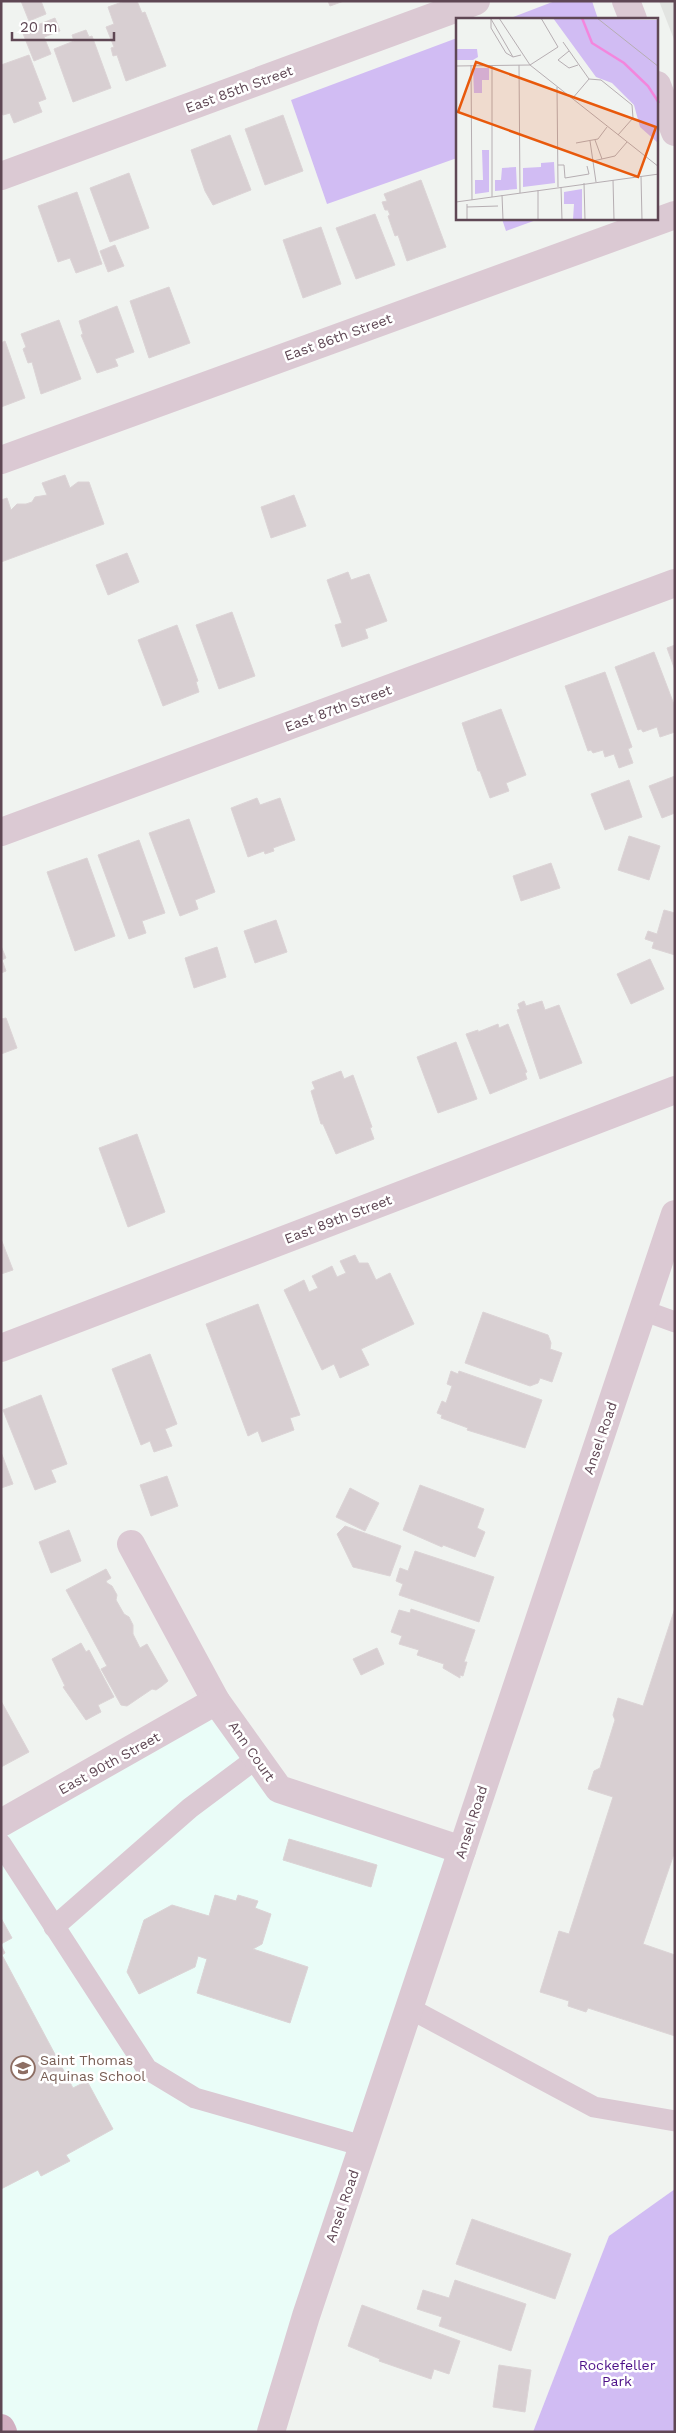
<svg xmlns="http://www.w3.org/2000/svg" width="676" height="2433" viewBox="0 0 676 2433" font-family="'Work Sans',sans-serif">
<rect width="100%" height="100%" fill="#f0f3f0"/>
<path fill="#eafdf8" d="M216,1701L279,1789L462,1850L271,2432H1V1823Z"/>
<path fill="#e2e4e1" d="M659,1H675V42Z"/>
<g fill="#d1bcf3">
<path d="M555,1H592L598,19H508Z"/>
<path d="M457,38V158L327,204L291,100Z"/>
<path d="M502,219H539L506,231Z"/>
<path d="M675,2189V2432H533L609,2236Z"/>
</g>
<g fill="#d8cfd2" stroke="#dcd4d6">
<path d="M21,1H41L46,14L29,21Z"/>
<path d="M125,1H137L142,13L145,12L166,66L126,81L117,55L113,56L111,48L114,47L106,27L114,24L108,7Z"/>
<path d="M328,1H344L330,6Z"/>
<path d="M55,18L60,31L44,37L51,54L34,61L22,31Z"/>
<path d="M86,30L89,37L92,36L111,88L73,102L54,49L74,41L72,35Z"/>
<path d="M29,55L46,99L38,102L42,112L14,123L10,113L3,115L1,111V65Z"/>
<path d="M283,115L303,171L265,185L245,129Z"/>
<path d="M230,135L251,190L213,205L205,191L191,150Z"/>
<path d="M129,173L149,228L110,242L90,188Z"/>
<path d="M421,180L446,247L407,261L398,235L395,236L388,216L390,215L388,210H385L382,202L387,201L384,194Z"/>
<path d="M77,192L102,264L76,273L70,258L58,262L38,206Z"/>
<path d="M375,214L395,265L356,279L336,228Z"/>
<path d="M321,227L341,284L303,298L283,240Z"/>
<path d="M115,245L124,266L108,272L100,251Z"/>
<path d="M169,287L190,343L149,358L130,301Z"/>
<path d="M117,306L134,352L115,359L118,366L97,373L81,335L83,334L79,321Z"/>
<path d="M59,320L81,379L41,394L32,362L28,363L23,349L26,347L21,334Z"/>
<path d="M5,341L25,398L1,407V343Z"/>
<path d="M65,475L70,488L78,482H89L104,524L1,562V500L7,498L11,510L17,504H26L32,502L35,497L47,495L42,483Z"/>
<path d="M294,495L306,526L271,538L261,507Z"/>
<path d="M127,553L139,582L108,595L96,565Z"/>
<path d="M348,572L351,580L369,574L387,621L365,629L368,638L342,647L335,625L342,623L327,580Z"/>
<path d="M232,612L255,676L219,689L196,625Z"/>
<path d="M177,625L198,681L196,682L199,692L163,706L138,640Z"/>
<path d="M675,645V670L667,648Z"/>
<path d="M654,652L675,707V732L660,737L657,727L643,732L641,729L638,730L615,667Z"/>
<path d="M605,672L632,747L628,749L633,763L619,768L614,754L605,757L603,750L593,753L591,750L588,751L565,686Z"/>
<path d="M501,709L526,775L506,783L509,791L490,798L480,771H478L462,723Z"/>
<path d="M675,776V813L662,818L649,786Z"/>
<path d="M629,780L642,817L605,830L591,794Z"/>
<path d="M257,798L260,805L280,798L295,840L273,848L274,851L265,854L264,851L248,857L231,808Z"/>
<path d="M189,819L215,892L195,900L198,909L180,916L149,833Z"/>
<path d="M629,836L660,846L649,880L618,870Z"/>
<path d="M139,840L165,913L142,921L146,933L129,939L98,855Z"/>
<path d="M87,858L115,936L75,951L47,872Z"/>
<path d="M551,863L560,888L521,901L513,876Z"/>
<path d="M664,910L675,913V955L652,948L654,942L645,939L648,931L657,934Z"/>
<path d="M276,920L287,952L255,963L244,931Z"/>
<path d="M1,946L6,958L2,960L6,971L1,973Z"/>
<path d="M217,947L226,977L194,988L185,958Z"/>
<path d="M650,959L664,989L631,1004L617,974Z"/>
<path d="M524,1001L526,1006L542,1001L545,1010L559,1005L582,1063L540,1079L517,1010L520,1009L518,1004Z"/>
<path d="M6,1018L17,1048L1,1054V1019Z"/>
<path d="M498,1024L499,1028L508,1024L527,1072L525,1073L527,1079L490,1094L466,1034L478,1030V1032Z"/>
<path d="M456,1042L477,1099L438,1113L417,1057Z"/>
<path d="M341,1071L344,1079L353,1075L372,1127L370,1128L374,1139L336,1154L323,1124H321L311,1091L315,1089L312,1082Z"/>
<path d="M137,1134L165,1212L128,1227L99,1148Z"/>
<path d="M1,1239L13,1270L1,1274Z"/>
<path d="M355,1255L359,1263H368L376,1280L390,1273L414,1324L361,1349L369,1365L340,1378L334,1364L322,1370L284,1290L304,1280L309,1292L318,1288L312,1276L332,1266L337,1277L346,1273L340,1261Z"/>
<path d="M258,1304L300,1415L290,1418L294,1430L262,1442L258,1431L248,1436L206,1324Z"/>
<path d="M483,1312L548,1335L551,1343L550,1349L562,1353L552,1382L540,1378L538,1383L530,1386L465,1363Z"/>
<path d="M150,1354L177,1424L165,1429L172,1446L154,1452L150,1441L141,1445L112,1369Z"/>
<path d="M451,1371L458,1374L459,1371L542,1400L525,1448L467,1430L468,1428L441,1418L442,1415L437,1413L442,1401L446,1403L452,1386L447,1384Z"/>
<path d="M41,1395L67,1464L51,1470L56,1482L35,1490L3,1410Z"/>
<path d="M1,1452L13,1484L1,1488Z"/>
<path d="M167,1476L178,1506L151,1516L140,1485Z"/>
<path d="M420,1485L484,1509L477,1528L485,1532L475,1557L443,1545L442,1547L403,1530Z"/>
<path d="M350,1488L379,1503L365,1531L336,1517Z"/>
<path d="M345,1526L401,1546L390,1576L353,1567L337,1534Z"/>
<path d="M69,1530L81,1561L51,1573L39,1542Z"/>
<path d="M415,1551L494,1577L479,1622L399,1595L403,1584L396,1581L400,1568L408,1571Z"/>
<path d="M106,1569L111,1578L106,1581L107,1583L112,1586L117,1595L116,1600L124,1614L129,1617L133,1625V1634L140,1648L147,1644L168,1681L162,1686L156,1690L152,1689L127,1706L121,1705L101,1669L107,1666L66,1590Z"/>
<path d="M675,1608V1851L643,1944L675,1955V2036L588,2008L586,2012L568,2006L569,2001L540,1992L559,1931L569,1934L613,1797L588,1789L594,1771L600,1768L615,1720L613,1715L618,1698L643,1706Z"/>
<path d="M411,1609L475,1630L464,1662H467L463,1676L460,1675V1678L443,1668L444,1664L417,1655L419,1650L399,1644L402,1636L391,1632L399,1610L410,1613Z"/>
<path d="M81,1643L86,1652L89,1650L114,1697L98,1705L101,1712L86,1720L63,1687L65,1686L52,1659Z"/>
<path d="M377,1648L384,1664L361,1675L353,1659Z"/>
<path d="M1,1701L29,1752L1,1767Z"/>
<path d="M289,1839L377,1865L371,1887L283,1860Z"/>
<path d="M215,1895L236,1901L238,1895L258,1901L255,1908L271,1914L262,1944L253,1949L308,1967L290,2023L197,1993L207,1959L198,1956L195,1967L139,1994L127,1972L144,1920L172,1905L209,1916Z"/>
<path d="M1,1918L12,1938L1,1944Z"/>
<path d="M1,1945L5,1953L2,1955L73,2088L87,2081L113,2129L66,2155L70,2161L41,2176L38,2170L1,2189Z"/>
<path d="M472,2219L571,2254L555,2299L456,2264Z"/>
<path d="M455,2280L526,2304L511,2351L439,2326L442,2317L417,2309L423,2290L449,2298Z"/>
<path d="M362,2305L460,2341L449,2374L434,2369L431,2379L379,2361L380,2359L348,2346Z"/>
<path d="M499,2365L531,2370L525,2412L493,2407Z"/>
</g>
<g fill="none" stroke-linecap="round" stroke-linejoin="round">
<g stroke="#dbc9d3" stroke-width="21">
<path d="M642,1310L675,1322"/>
<path d="M1,1844L147,2069L195,2098L363,2146"/>
<path d="M54,1927L190,1808L257,1758"/>
<path d="M409,2008L594,2107L675,2121"/>
</g>
<g stroke="#dbc9d3" stroke-width="28">
<path d="M626,1L633,19"/>
<path d="M657,85L675,132"/>
<path d="M1,176L476,1"/>
<path d="M1,460L675,215"/>
<path d="M1,832L675,583"/>
<path d="M1,1348L675,1090"/>
<path d="M131,1544L216,1701L279,1789L462,1850"/>
<path d="M1,1823L216,1701"/>
<path d="M271,2432L306,2316L675,1214"/>
</g>
<path stroke="#d1aec0" stroke-width="28" d="M1,2428L3,2432"/>
</g>
<defs>
<g id="school-ring" transform="scale(1.25)"><circle r="9.5" fill="#fff" stroke="#8d6e63" stroke-width="1.5"/><path d="M0-5L7-2L0 1L-7-2ZM-4 1L0 2.5L4 1V4Q0 6-4 4Z" fill="#8d6e63"/></g>
</defs>
<g fill-rule="evenodd">
<use href="#school-ring" x="23" y="2068"/>
</g>
<g text-anchor="middle" stroke-width="5" stroke-linejoin="round" paint-order="stroke">
<g font-size="14" fill="#5f4754" stroke="#fff">
<text transform="translate(239 89) rotate(-20)" y="5">East 85th Street</text>
<text transform="translate(338 337) rotate(-20)" y="5">East 86th Street</text>
<text transform="translate(338 708) rotate(-20)" y="5">East 87th Street</text>
<text transform="translate(338 1219) rotate(-21)" y="5">East 89th Street</text>
<text transform="translate(600 1438) rotate(-71)" y="5">Ansel Road</text>
<text transform="translate(252 1751) rotate(55)" y="5">Ann Court</text>
<text transform="translate(109 1763) rotate(-29)" y="5">East 90th Street</text>
<text transform="translate(471 1822) rotate(-72)" y="5">Ansel Road</text>
<text transform="translate(342 2206) rotate(-71)" y="5">Ansel Road</text>
</g>
<g font-size="14" fill="#785e54" stroke="#fff" text-anchor="start">
<text x="40" y="2065">Saint Thomas<tspan x="40" dy="16">Aquinas School</tspan></text>
</g>
<g font-size="14" fill="#4c1088" stroke="#fff">
<text x="617" y="2370">Rockefeller<tspan x="617" dy="16">Park</tspan></text>
</g>
</g>
<g transform="translate(456 18)">
<rect width="202" height="202" fill="#f0f3f0"/>
<path d="M97,0L202,2V125L184,109L178,87L156,65L140,59ZM0,31H21L22,39L17,42H0ZM17,50H33V62H26V75H18ZM26,132H33V174L19,176V162H27ZM98,144L99,165L67,169V150L85,149V145ZM60,149L61,171L39,173V162H45L46,150ZM126,171V202H117L118,186H108V174Z" fill="#d1bcf3"/>
<path fill="none" stroke="#f386dd" stroke-width="2.5" d="M126,0L136,25L168,45L192,68L203,85"/>
<path fill="none" stroke="#b6aeb2" stroke-width="1" d="M35,0V10L50,35L57,39L65,37M43,0L74,47L203,149M141,0L203,49M35,1L57,39M107,24L133,61L116,81M113,33L102,42L113,50L122,47M15,47L16,182M63,47L64,175M0,48L74,47L102,29L85,0M133,61L145,62L176,87L177,100L162,117M101,69L102,169M139,122L146,141M134,123L140,164M120,125L142,121L151,109M137,143L159,138L171,124M102,147H108L109,160L133,156L131,148M185,158L186,202M157,162L158,202M128,165L129,202M105,169L106,202M82,172V202M46,177L47,202M36,179V47M0,184L203,156M11,186V202M11,189L42,188"/>
<path fill="#e8590c" fill-opacity="0.15" stroke="#e8590c" stroke-width="2.5" d="M20,44L200,109L182,159L2,94Z"/>
<rect width="202" height="202" fill="none" stroke="#5f4754" stroke-width="2.5"/>
</g>
<rect width="676" height="2433" fill="none" stroke="#5f4754" stroke-width="5"/>
<path d="M12 32v8h102v-8" fill="none" stroke="#5f4754" stroke-width="2.5"/>
<text x="20" y="32" font-size="15" fill="#5f4754" stroke="#ffffff" stroke-width="4" paint-order="stroke">20 m</text>
</svg>
